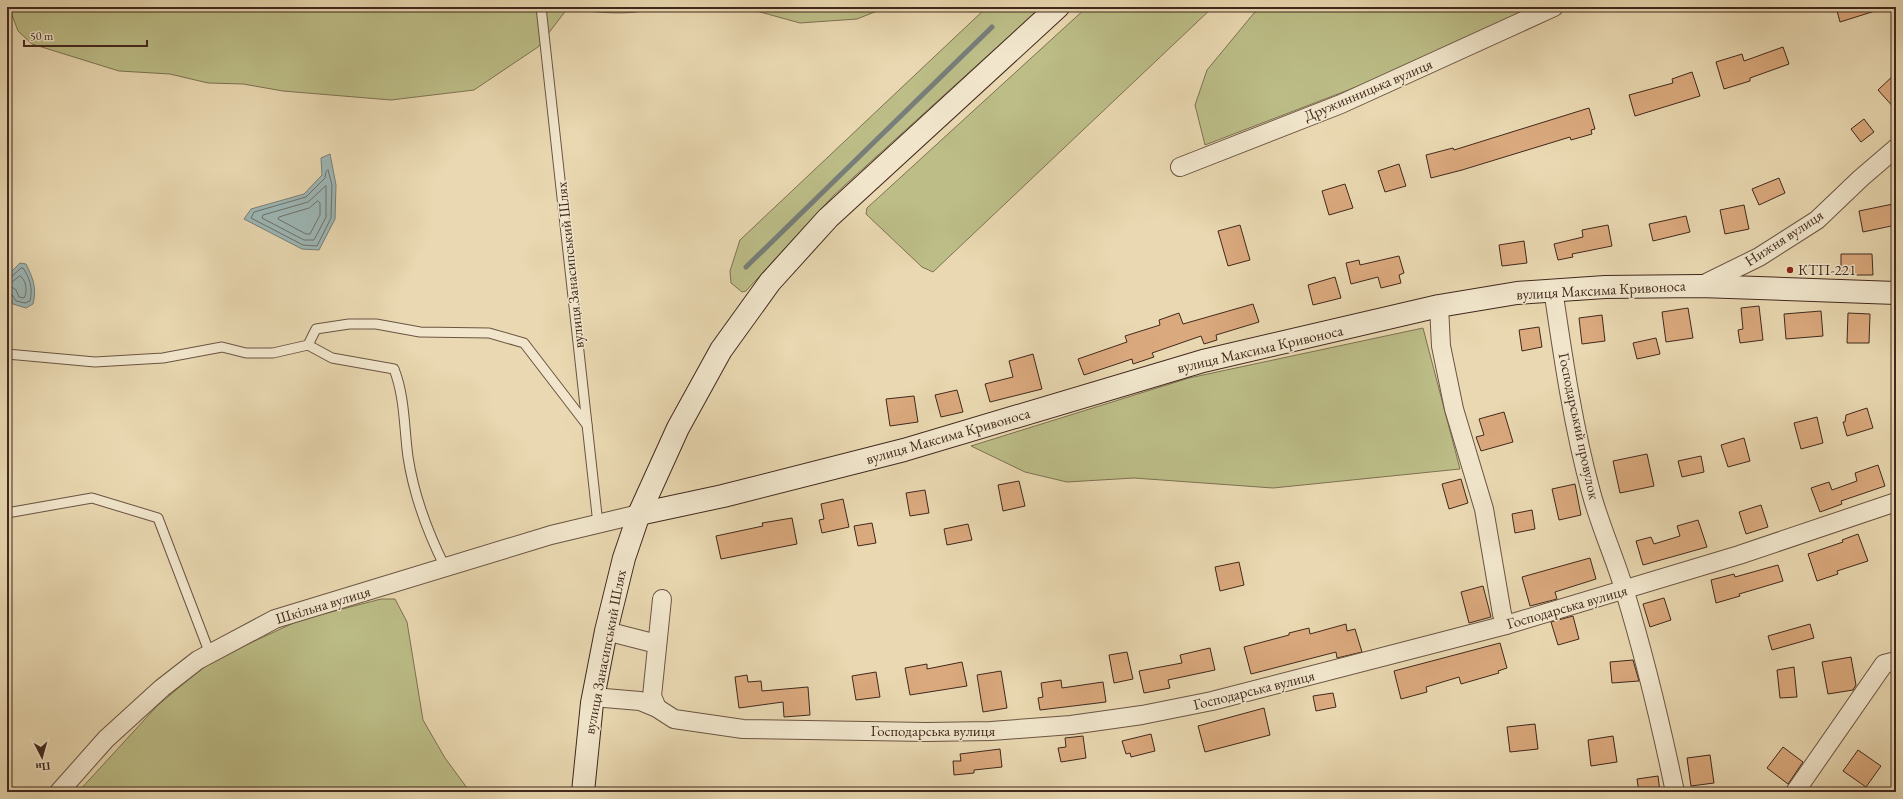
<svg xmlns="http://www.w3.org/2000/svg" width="1903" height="799" viewBox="0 0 1903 799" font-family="'EB Garamond',serif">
<rect width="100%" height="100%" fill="#e9d8b1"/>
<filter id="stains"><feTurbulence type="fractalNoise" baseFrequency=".005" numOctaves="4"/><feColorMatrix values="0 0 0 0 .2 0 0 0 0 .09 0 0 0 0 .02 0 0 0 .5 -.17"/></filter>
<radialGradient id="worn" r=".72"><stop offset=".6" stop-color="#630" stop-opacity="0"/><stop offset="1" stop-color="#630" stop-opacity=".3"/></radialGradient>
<g fill="#bcbd87" stroke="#7e7252">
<path d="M9,7H659C629,17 599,12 567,9L538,47L474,90L391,100L283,91L243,84L208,83L170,74L119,71L32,44L18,31Z"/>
<path d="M742,7H887L857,19L800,23Z"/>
<path d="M987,7H1041L834,195L746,291L742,292L731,283L730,271L740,240Z"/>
<path d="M1087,7H1213L933,272L922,267L866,214L867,208Z"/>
<path d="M1262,7H1520L1522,11L1455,49L1205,145L1195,105L1207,70L1254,13Z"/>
<path d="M1423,328L1460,469L1273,488L1134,478L1067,482L1025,472L971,446L1189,378Z"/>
<path d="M381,599H395L407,622L423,720L445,758L470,792H78L157,706L209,662L300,620Z"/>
</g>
<g fill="#9cb7b7" stroke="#787e79">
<path d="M330,154L336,185L335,219L319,250L302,249L244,219L251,209L304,194L322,175L321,158Z"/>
<path d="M20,263L26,264C33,278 37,288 33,304L26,308L13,304L7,292L9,274Z"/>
</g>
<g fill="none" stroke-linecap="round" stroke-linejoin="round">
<g stroke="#6e706a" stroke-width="1">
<path d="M328,170L332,185L331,218L317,246L303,245L251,218L254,212L306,197L325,178L326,172Z"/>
<path d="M326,186V217L314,240H304L262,218L263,215L308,202Z"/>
<path d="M318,201L320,203V215L310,234H306L278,219L279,217L309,208Z"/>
<path d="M20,276C26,279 28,292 24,298L19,297L16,290L9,285Z"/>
<path d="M7,278L11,277L21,268H23C30,278 33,289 30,301L25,303L16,301L11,293L7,291"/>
</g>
<path stroke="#787e79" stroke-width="5" d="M746,267L992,27"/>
</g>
<g fill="#daa97d" stroke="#41281d">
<path d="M1836,7H1878V10L1840,22Z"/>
<path d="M1783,47L1789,64L1750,78V81L1724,89L1716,62L1742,54L1744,61Z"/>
<path d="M1692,72L1700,96L1635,116L1629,95L1673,83L1672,79Z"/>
<path d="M1896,73V110L1878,90Z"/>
<path d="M1589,108L1595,129L1591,130L1592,134L1571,140L1570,137L1462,170L1431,178L1426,155L1453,148L1454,150Z"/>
<path d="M1864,119L1874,132L1861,142L1851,129Z"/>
<path d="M1399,164L1406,186L1385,192L1378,171Z"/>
<path d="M1779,178L1785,193L1759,205L1752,189Z"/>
<path d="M1345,184L1353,208L1329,215L1322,191Z"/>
<path d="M1893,204L1896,225L1863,232L1859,211Z"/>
<path d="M1744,205L1749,229L1725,234L1720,210Z"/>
<path d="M1686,216L1690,232L1653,241L1649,224Z"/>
<path d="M1240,225L1250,260L1228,266L1218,231Z"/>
<path d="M1608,225L1612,246L1572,254L1573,257L1558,260L1554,244L1583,237L1582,230Z"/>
<path d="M1524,241L1527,263L1502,266L1499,245Z"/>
<path d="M1841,254H1872L1873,275H1841Z"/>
<path d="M1399,256L1404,273L1399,275L1401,283L1381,288L1378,277L1351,284L1346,263L1359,260L1360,265Z"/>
<path d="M1335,277L1341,298L1313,305L1308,285Z"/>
<path d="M1253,304L1259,322L1216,335L1217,340L1204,344L1201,336L1152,353L1154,357L1133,364L1132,359L1084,375L1078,359L1127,342L1125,336L1160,325L1159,320L1179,313L1183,324Z"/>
<path d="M1759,306L1763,340L1740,343L1738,330L1743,329L1741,308Z"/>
<path d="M1688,308L1693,338L1666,342L1662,312Z"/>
<path d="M1821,311L1823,336L1786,339L1784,314Z"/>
<path d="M1848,313L1870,314L1869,343H1847Z"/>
<path d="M1602,315L1605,341L1582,344L1579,318Z"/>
<path d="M1539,327L1542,347L1522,351L1519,330Z"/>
<path d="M1656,338L1660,354L1637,359L1633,343Z"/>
<path d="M1033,354L1042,389L990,402L985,384L1013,377L1009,361Z"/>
<path d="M957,390L963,412L941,417L935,395Z"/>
<path d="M914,396L918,422L890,426L886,399Z"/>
<path d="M1867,408L1873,428L1847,436L1843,422H1845L1846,415Z"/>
<path d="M1504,412L1513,442L1481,451L1476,437L1484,435L1479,419Z"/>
<path d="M1817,417L1823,443L1801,449L1794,423Z"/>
<path d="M1744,438L1750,461L1728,467L1721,445Z"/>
<path d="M1647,454L1654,486L1620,493L1613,461Z"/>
<path d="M1701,456L1704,472L1682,477L1678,461Z"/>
<path d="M1878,465L1885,486L1841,501L1842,504L1820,512L1811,488L1829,482L1832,490L1857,481L1855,473Z"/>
<path d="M1461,479L1468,503L1449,509L1442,484Z"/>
<path d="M1019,481L1025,506L1003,511L998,485Z"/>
<path d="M1575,484L1581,515L1559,520L1552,489Z"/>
<path d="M925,490L929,513L910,516L906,493Z"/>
<path d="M843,499L849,527L822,533L819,520L824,519L821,504Z"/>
<path d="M1761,505L1768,527L1746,534L1739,512Z"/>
<path d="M1532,510L1535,529L1515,533L1512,514Z"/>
<path d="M792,518L797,544L721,559L716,536L763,526L762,523Z"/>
<path d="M1698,520L1707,547L1643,565L1636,541L1651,537L1654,544L1680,536L1677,526Z"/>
<path d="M872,523L876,543L858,546L854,526Z"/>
<path d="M968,524L972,540L947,545L944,529Z"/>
<path d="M1858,534L1868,561L1837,571L1838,574L1817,581L1808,554L1843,542L1842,540Z"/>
<path d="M1590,558L1596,579L1555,592L1557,599L1530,606L1522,577Z"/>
<path d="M1239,562L1244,585L1220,591L1215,567Z"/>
<path d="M1778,565L1783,581L1739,594L1740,596L1716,603L1711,580L1734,574L1735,577Z"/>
<path d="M1483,586L1491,617L1469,623L1461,592Z"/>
<path d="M1664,598L1671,620L1650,627L1643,604Z"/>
<path d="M1573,616L1579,639L1558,645L1551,622Z"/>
<path d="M1346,624L1347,631L1355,629L1362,652L1337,658L1336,652L1251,674L1244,647L1289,635V633L1309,628L1310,634Z"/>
<path d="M1810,624L1814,638L1772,650L1768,636Z"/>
<path d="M1500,643L1507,668L1498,671L1499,673L1461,684L1459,677L1426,687L1427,692L1401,699L1394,671Z"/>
<path d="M1210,648L1215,670L1168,680L1170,688L1144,693L1139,671L1182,663L1180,655Z"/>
<path d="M1127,652L1133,679L1114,683L1109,655Z"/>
<path d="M1851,657L1856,685L1853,690L1828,694L1822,662Z"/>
<path d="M1633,660L1639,681L1612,683L1610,662Z"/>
<path d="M962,662L967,686L910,695L905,668L927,664V669Z"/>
<path d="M1794,667L1797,697L1780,698L1777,670Z"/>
<path d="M1001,671L1007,708L983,712L977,675Z"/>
<path d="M876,672L880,697L856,700L852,676Z"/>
<path d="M747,675L748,682L761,681L762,691L808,687L810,715L784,717L783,702L739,708L735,677Z"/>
<path d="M1061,680L1062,688L1103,682L1106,702L1040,710L1038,698L1043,697L1041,683Z"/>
<path d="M1333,693L1336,707L1316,711L1313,696Z"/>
<path d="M1264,708L1270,735L1205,752L1198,726Z"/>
<path d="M1535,724L1538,749L1510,752L1507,727Z"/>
<path d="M1151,734L1155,751L1131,757L1130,753L1126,754L1122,741Z"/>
<path d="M1083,736L1086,758L1061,762L1058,748L1066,747L1065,738Z"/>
<path d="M1613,736L1617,762L1591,766L1588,740Z"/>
<path d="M1783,747L1803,762L1788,784L1767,768Z"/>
<path d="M1000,749L1002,767L974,770V773L954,775L953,761H961L960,754Z"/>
<path d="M1858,750L1881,766L1866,787L1843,771Z"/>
<path d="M1710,755L1714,783L1691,786L1687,758Z"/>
<path d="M1658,776L1660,792H1639L1637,779Z"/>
</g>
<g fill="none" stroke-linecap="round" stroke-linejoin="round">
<g stroke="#6b5442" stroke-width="11">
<g id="lane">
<path d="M541,7L598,524"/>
<path d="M308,345L332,358L394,369C405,397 404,428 408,457C414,496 428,533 445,567"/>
<path d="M7,354L95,362L163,358L222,347L246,353H273L308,345L316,329L349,324H376L420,332L489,333L524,343L587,425"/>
<path d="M7,513L92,498L158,518L210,654"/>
</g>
</g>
<g stroke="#6b5442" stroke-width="20">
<g id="street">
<path d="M1180,167L1341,104L1554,7"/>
<path d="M1700,286L1759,257L1817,220L1861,178L1896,148"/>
<path d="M1553,289C1563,357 1573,426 1591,492C1600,526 1615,558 1625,592C1645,658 1661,725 1675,792"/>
<path d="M1439,306L1441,346L1454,409L1484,509L1502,614L1506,625"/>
<path d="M606,631L657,644"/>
<path d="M593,697L640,701L657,708L674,719L743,729L926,732L991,731L1071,725L1142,715L1212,701L1506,625L1739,555L1896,502"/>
<path d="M657,708L652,696L662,599"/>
<path d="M59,792L106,739L162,688L198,660L275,619L551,535L639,514"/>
<path d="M1795,792L1884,664L1896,661"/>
</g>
</g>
<g stroke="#41281d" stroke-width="24">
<g id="secondary">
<path d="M639,514L723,496L904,450L1203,361L1439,306L1517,293L1605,287L1700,286L1896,293"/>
<path d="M583,792L592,703L606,631L624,558L639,514L678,428L721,350L770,282L828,218L1058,7"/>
</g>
</g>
<use href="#lane" stroke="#f1e6cc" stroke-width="9"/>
<use href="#street" stroke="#f1e6cc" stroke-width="18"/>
<use href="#secondary" stroke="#f1e6cc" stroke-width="22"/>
</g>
<circle fill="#8f2418" stroke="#f1e6cc" stroke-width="1.5" cx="1790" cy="270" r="4"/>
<g text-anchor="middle" stroke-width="3" stroke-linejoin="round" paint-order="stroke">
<g font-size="15" fill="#41281d" stroke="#f1e6cc">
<text transform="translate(1368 90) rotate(-23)" y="5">Дружинницька вулиця</text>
<text transform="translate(1784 238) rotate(-33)" y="5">Нижня вулиця</text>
<text transform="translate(570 265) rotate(-96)" y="5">вулиця Занасипський Шлях</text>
<text transform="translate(1601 290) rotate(-3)" y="5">вулиця Максима Кривоноса</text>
<text transform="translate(1260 349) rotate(-13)" y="5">вулиця Максима Кривоноса</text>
<text transform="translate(1579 426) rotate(78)" y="5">Господарський провулок</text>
<text transform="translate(948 436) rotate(-16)" y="5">вулиця Максима Кривоноса</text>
<text transform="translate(323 605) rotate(-17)" y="5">Шкільна вулиця</text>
<text transform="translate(1567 607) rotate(-16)" y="5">Господарська вулиця</text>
<text transform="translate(605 652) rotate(-79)" y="5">вулиця Занасипський Шлях</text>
<text transform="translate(1254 690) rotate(-14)" y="5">Господарська вулиця</text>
<text x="933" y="736">Господарська вулиця</text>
</g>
<g font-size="15" fill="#41281d" stroke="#f1e6cc" text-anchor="start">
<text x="1798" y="275">КТП-221</text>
</g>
</g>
<rect width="1903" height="799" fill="none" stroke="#e9d8b1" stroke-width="24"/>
<rect x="8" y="8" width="1887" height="783" fill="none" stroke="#41281d" stroke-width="2"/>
<rect x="12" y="12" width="1879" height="775" fill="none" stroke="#41281d"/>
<g transform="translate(42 757) rotate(174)" stroke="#f1e6cc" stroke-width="3" paint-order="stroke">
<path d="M0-3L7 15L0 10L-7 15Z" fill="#41281d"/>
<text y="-6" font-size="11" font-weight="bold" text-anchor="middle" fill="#41281d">Пн</text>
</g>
<path d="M24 40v6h123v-6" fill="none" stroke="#41281d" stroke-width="2"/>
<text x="30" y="40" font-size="12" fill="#41281d" stroke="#f1e6cc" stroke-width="3" paint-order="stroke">50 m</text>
<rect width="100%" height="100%" filter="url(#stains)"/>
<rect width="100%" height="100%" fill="url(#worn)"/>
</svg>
